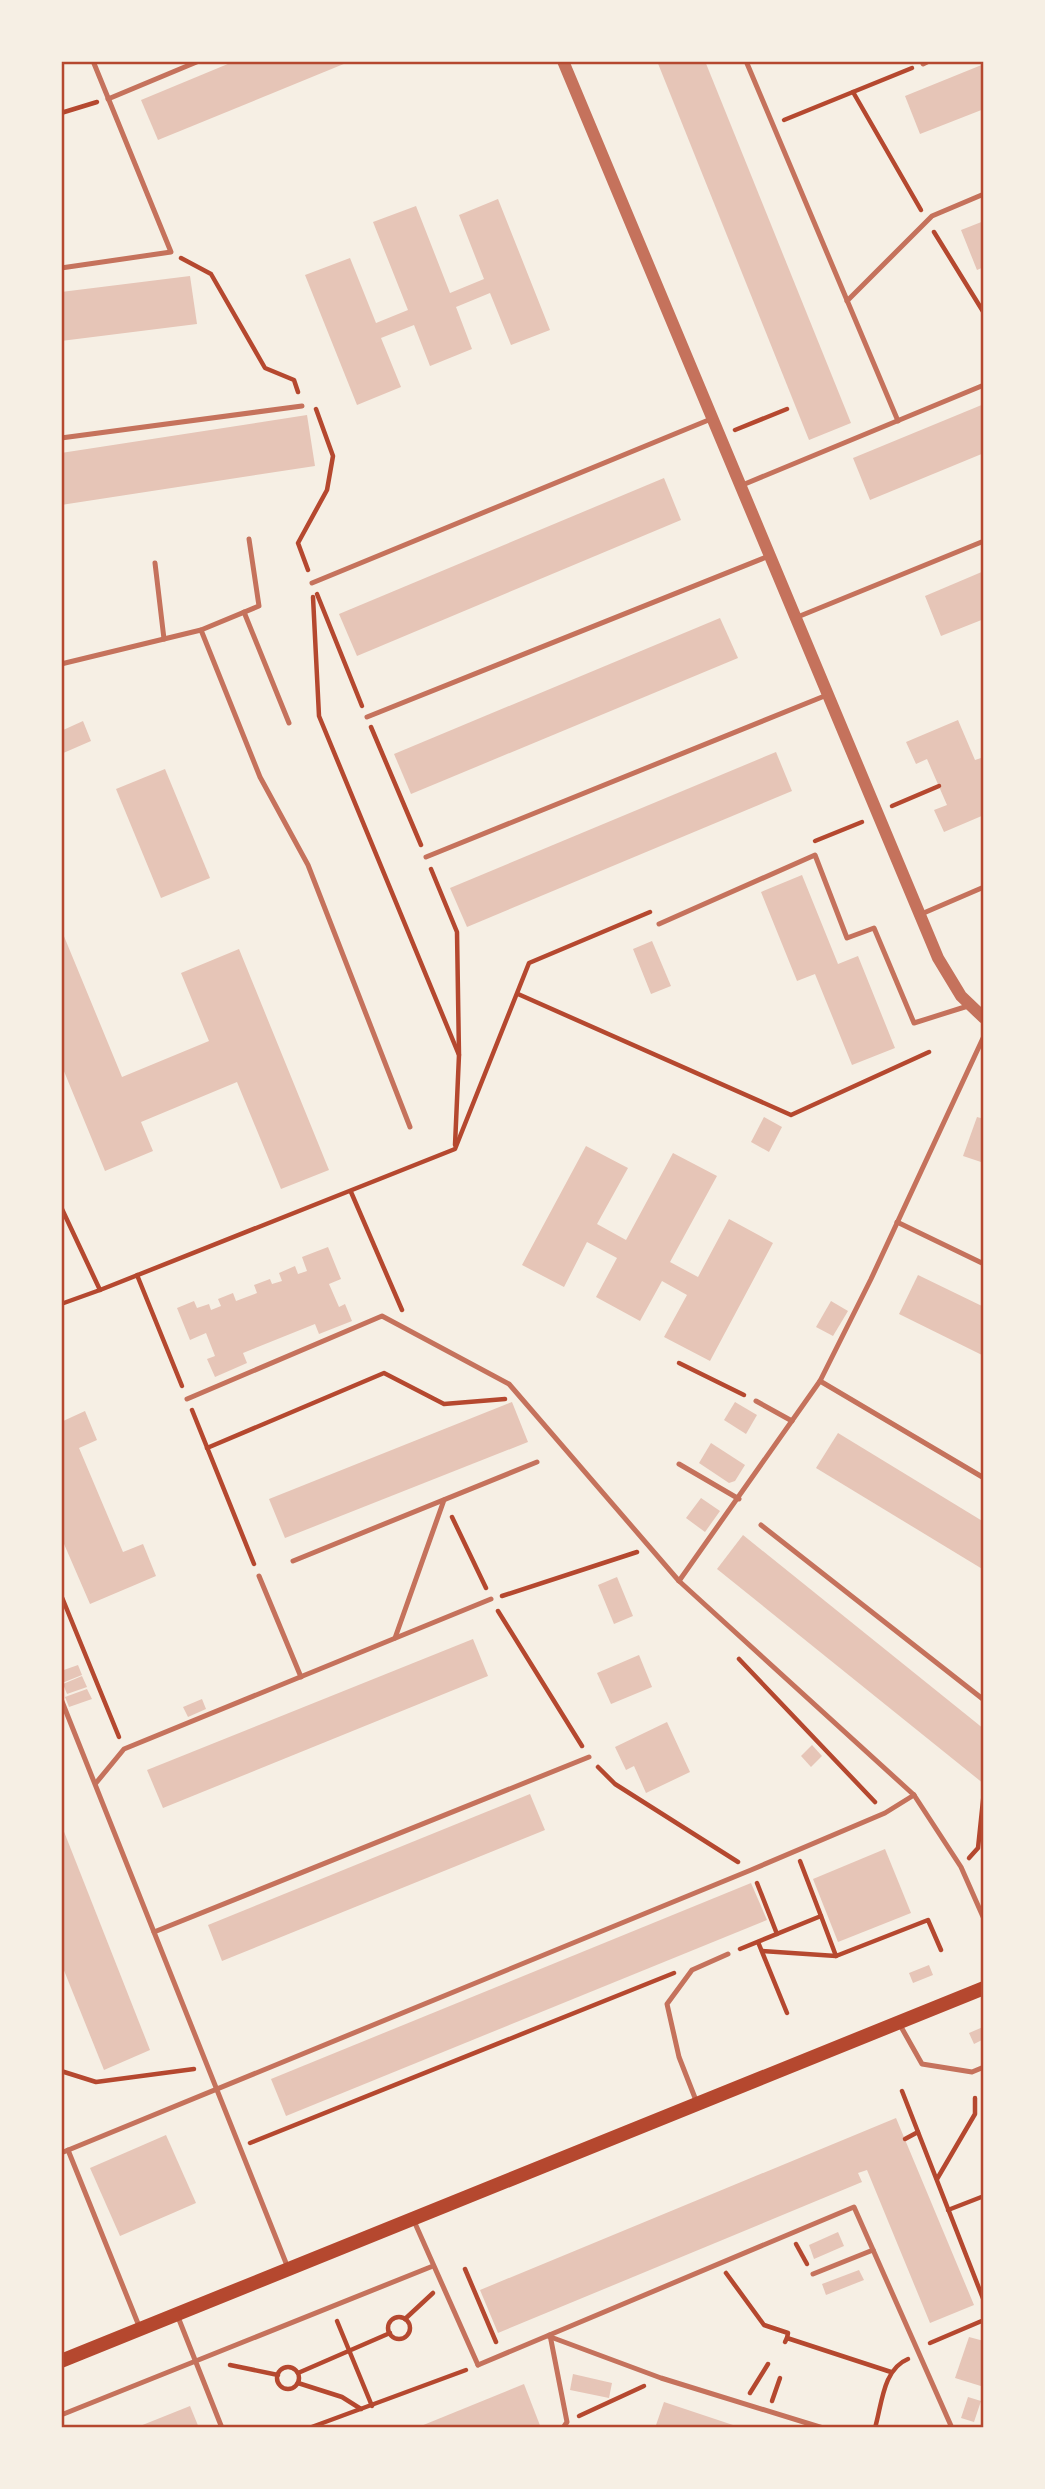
<svg xmlns="http://www.w3.org/2000/svg" width="1045" height="2489" viewBox="0 0 1045 2489" font-family="'Golos Text',sans-serif">
<rect width="100%" height="100%" fill="#f6efe4"/>
<g fill="#e6c5b7">
<path d="M235,61H351L158,140L141,100Z"/>
<path d="M657,61H705L851,423L809,440Z"/>
<path d="M984,64V109L920,134L905,96Z"/>
<path d="M498,199L550,330L511,345L490,293L456,307L472,349L430,366L414,325L381,338L401,387L357,405L305,275L350,258L376,323L408,310L373,222L416,206L450,293L484,279L459,215Z"/>
<path d="M984,221V267L977,270L961,230Z"/>
<path d="M190,276L197,324L61,341V292Z"/>
<path d="M984,404V453L870,500L853,458Z"/>
<path d="M307,415L315,466L61,505V453Z"/>
<path d="M664,478L681,520L357,656L339,614Z"/>
<path d="M984,571V619L941,636L925,596Z"/>
<path d="M720,618L738,658L411,794L394,754Z"/>
<path d="M958,720L975,760L984,757V815L944,832L934,810L947,805L927,759L916,764L906,742Z"/>
<path d="M83,721L91,741L61,754V731Z"/>
<path d="M776,752L792,791L467,927L450,888Z"/>
<path d="M165,769L210,878L161,898L116,789Z"/>
<path d="M802,875L838,964L858,956L895,1048L852,1065L815,974L797,981L761,892Z"/>
<path d="M61,929L122,1077L209,1041L181,973L239,949L329,1170L281,1189L237,1082L141,1122L153,1151L105,1171L61,1064Z"/>
<path d="M652,941L671,986L651,994L633,949Z"/>
<path d="M764,1117L782,1127L769,1152L751,1142Z"/>
<path d="M977,1117L984,1119V1163L963,1156Z"/>
<path d="M586,1146L628,1168L597,1224L626,1240L673,1153L717,1176L670,1262L698,1277L729,1219L773,1243L710,1361L664,1337L687,1295L662,1281L640,1321L596,1297L617,1258L587,1242L564,1287L522,1265Z"/>
<path d="M328,1247L341,1279L329,1284L339,1307L345,1304L352,1321L319,1334L315,1324L243,1353L247,1363L215,1377L207,1359L215,1356L206,1333L190,1340L177,1308L194,1301L197,1308L209,1304L211,1310L221,1306L218,1299L233,1293L236,1301L257,1293L254,1285L270,1279L272,1284L282,1281L279,1273L295,1266L298,1274L307,1271L302,1257Z"/>
<path d="M918,1275L984,1307V1356L899,1314Z"/>
<path d="M831,1301L848,1311L833,1336L816,1327Z"/>
<path d="M512,1402L528,1442L285,1538L269,1499Z"/>
<path d="M735,1402L757,1415L746,1434L724,1420Z"/>
<path d="M85,1411L97,1440L79,1448L123,1552L143,1544L156,1576L90,1604L61,1537V1422Z"/>
<path d="M838,1433L984,1522V1570L816,1468Z"/>
<path d="M711,1443L745,1465L735,1481L729,1483L699,1463Z"/>
<path d="M701,1498L720,1511L705,1532L686,1518Z"/>
<path d="M743,1535L984,1729V1784L717,1569Z"/>
<path d="M617,1577L633,1616L614,1624L598,1585Z"/>
<path d="M473,1639L488,1676L163,1808L147,1770Z"/>
<path d="M639,1655L652,1687L611,1704L597,1673Z"/>
<path d="M78,1665L82,1675L62,1683L61,1671Z"/>
<path d="M82,1676L87,1687L67,1694L63,1684Z"/>
<path d="M87,1689L92,1699L69,1707L65,1697Z"/>
<path d="M202,1699L206,1709L188,1717L183,1707Z"/>
<path d="M667,1722L690,1772L646,1793L634,1766L626,1770L615,1747Z"/>
<path d="M812,1745L822,1756L811,1767L801,1756Z"/>
<path d="M530,1794L545,1830L222,1961L208,1925Z"/>
<path d="M61,1824L150,2050L104,2070L61,1963Z"/>
<path d="M885,1849L911,1913L838,1942L813,1879Z"/>
<path d="M751,1883L767,1920L286,2116L271,2079Z"/>
<path d="M929,1965L933,1975L913,1983L909,1973Z"/>
<path d="M983,2027L984,2039L974,2044L969,2033Z"/>
<path d="M896,2118L974,2305L930,2323L867,2170L858,2173L862,2182L498,2333L480,2290Z"/>
<path d="M166,2135L196,2203L120,2236L90,2168Z"/>
<path d="M838,2232L844,2246L814,2259L809,2245Z"/>
<path d="M859,2270L864,2280L826,2295L822,2284Z"/>
<path d="M969,2337L984,2341V2387L955,2378Z"/>
<path d="M573,2374L612,2383L609,2398L570,2390Z"/>
<path d="M524,2384L541,2428H416Z"/>
<path d="M968,2397L981,2401L974,2422L961,2418Z"/>
<path d="M664,2402L739,2427V2428H655Z"/>
<path d="M190,2406L199,2428H135Z"/>
</g>
<g fill="none" stroke-linecap="round" stroke-linejoin="round">
<g stroke="#b5482f" stroke-width="4.5">
<path d="M853,92L921,210"/>
<path d="M61,113L97,102"/>
<path d="M784,120L912,68"/>
<path d="M934,232L984,313"/>
<path d="M181,258L211,274L265,368L294,380L298,392"/>
<path d="M735,430L787,409"/>
<path d="M308,570L298,543L327,490L333,456L316,409"/>
<path d="M317,594L362,706"/>
<path d="M313,597L319,716L459,1055L455,1145"/>
<path d="M371,727L421,845"/>
<path d="M892,806L939,786"/>
<path d="M815,841L862,822"/>
<path d="M431,869L457,932L459,1055"/>
<path d="M518,994L791,1115L929,1052"/>
<path d="M351,1192L402,1310"/>
<path d="M61,1207L100,1290L61,1304"/>
<path d="M137,1275L182,1386"/>
<path d="M100,1290L455,1149L529,963L650,912"/>
<path d="M679,1363L744,1395"/>
<path d="M192,1410L254,1564"/>
<path d="M207,1448L384,1373L444,1404L505,1399"/>
<path d="M452,1517L486,1588"/>
<path d="M61,1595L119,1737"/>
<path d="M502,1596L637,1552"/>
<path d="M498,1611L582,1746"/>
<path d="M739,1659L875,1802"/>
<path d="M598,1767L615,1784L738,1862"/>
<path d="M969,1858L978,1848L984,1791"/>
<path d="M800,1861L821,1916"/>
<path d="M757,1883L777,1934"/>
<path d="M758,1942L787,2013"/>
<path d="M740,1949L821,1916L836,1956L928,1920L941,1950"/>
<path d="M762,1951L836,1956"/>
<path d="M61,2071L96,2082L194,2069"/>
<path d="M902,2091L984,2301"/>
<path d="M905,2139L918,2132"/>
<path d="M250,2143L674,1973"/>
<path d="M937,2179L975,2114V2098"/>
<path d="M948,2210L984,2196"/>
<path d="M796,2244L807,2264"/>
<path d="M465,2269L496,2342"/>
<path d="M726,2273L764,2325L788,2333L787,2338"/>
<circle cx="399" cy="2328" r="11"/>
<path d="M405,2319L433,2293"/>
<path d="M337,2321L372,2406"/>
<path d="M785,2342L787,2338L891,2372"/>
<path d="M930,2343L984,2320"/>
<path d="M230,2365L278,2375"/>
<circle cx="288" cy="2378" r="11"/>
<path d="M298,2373L390,2333"/>
<path d="M298,2383L342,2397L361,2409"/>
<path d="M750,2393L768,2364"/>
<path d="M772,2401L780,2378"/>
<path d="M579,2416L644,2386"/>
<path d="M309,2428L466,2370"/>
<path d="M875,2428C882,2404 883,2369 908,2359"/>
</g>
<g stroke="#c5725c" stroke-width="5">
<path d="M746,61L898,421"/>
<path d="M923,64L929,61"/>
<path d="M108,99L199,61"/>
<path d="M61,268L171,252L93,61"/>
<path d="M847,301L932,216L984,194"/>
<path d="M61,438L302,406"/>
<path d="M740,486L984,385"/>
<path d="M155,563L164,639"/>
<path d="M312,583L711,419"/>
<path d="M244,612L289,723"/>
<path d="M795,618L984,541"/>
<path d="M201,630L260,777L308,865L410,1127"/>
<path d="M61,664L201,630L259,606L249,539"/>
<path d="M367,717L769,556"/>
<path d="M426,857L827,695"/>
<path d="M919,915L984,887"/>
<path d="M659,924L815,855L847,938L874,928L914,1023L968,1006"/>
<path d="M897,1222L984,1264"/>
<path d="M820,1381L984,1478"/>
<path d="M187,1399L382,1316L509,1384L679,1581L914,1795L961,1867L984,1919"/>
<path d="M756,1401L792,1421"/>
<path d="M679,1464L739,1499"/>
<path d="M761,1525L984,1700"/>
<path d="M293,1561L537,1462"/>
<path d="M259,1576L301,1677"/>
<path d="M679,1581L820,1381L871,1279L984,1036"/>
<path d="M395,1638L444,1500"/>
<path d="M61,1699L288,2268"/>
<path d="M96,1783L124,1749L491,1599"/>
<path d="M154,1932L589,1757"/>
<path d="M900,2025L922,2064L972,2072L984,2067"/>
<path d="M697,2103L679,2057L667,2004L692,1970L728,1954"/>
<path d="M68,2150L139,2326"/>
<path d="M61,2153L751,1870L885,1813L914,1795"/>
<path d="M414,2221L478,2365"/>
<path d="M813,2274L873,2250"/>
<path d="M178,2317L222,2428"/>
<path d="M550,2335L567,2422L563,2428"/>
<path d="M548,2336L661,2378L823,2428"/>
<path d="M478,2365L854,2207L952,2428"/>
<path d="M61,2415L433,2266"/>
</g>
<path stroke="#c5725c" stroke-width="12" d="M563,61L938,958L961,996L984,1018"/>
<path stroke="#b5482f" stroke-width="14" d="M61,2361L984,1988"/>
</g>
<rect width="1045" height="2489" fill="none" stroke="#f6efe4" stroke-width="126"/>
<rect x="63" y="63" width="919" height="2363" fill="none" stroke="#b5482f" stroke-width="2.5"/>
</svg>
